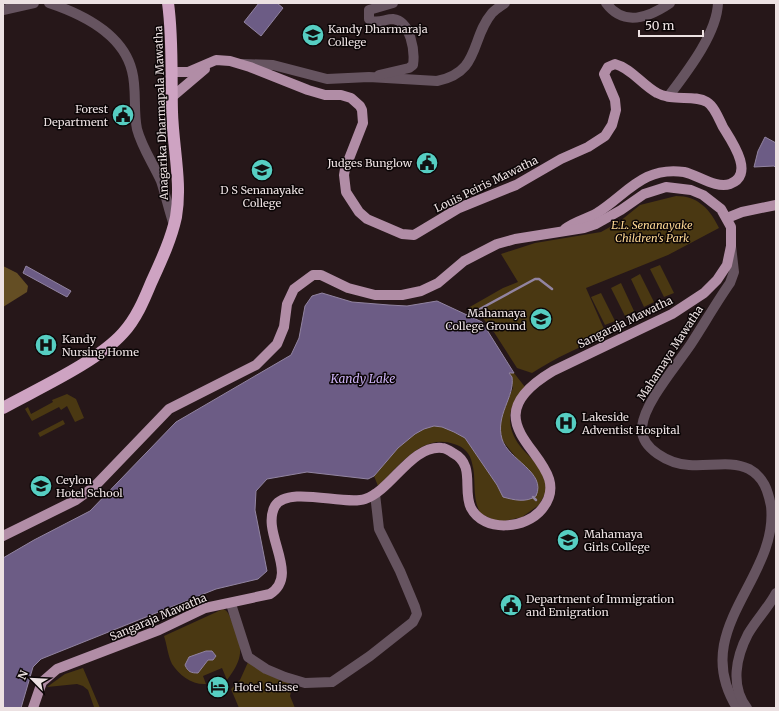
<svg xmlns="http://www.w3.org/2000/svg" width="779" height="711" viewBox="0 0 779 711" font-family="Merriweather,serif">
<rect width="100%" height="100%" fill="#261719"/>
<g fill="#4a3812">
<path d="M676,196C698,196 710,209 719,228L668,255L586,288L607,336C580,346 556,358 532,373L517,368L492,329L479,314L468,308L503,288L518,282L501,254L535,243L601,232L619,222L640,205Z"/>
<path d="M660,265L674,293L664,297L650,269Z"/>
<path d="M640,274L654,302L644,307L631,279Z"/>
<path d="M621,283L634,311L625,316L611,288Z"/>
<path d="M601,293L615,321L605,325L591,297Z"/>
<path d="M509,373H514L525,387C507,405 505,426 520,446C526,454 535,460 540,470C544,475 545,484 547,490L539,505L522,517L505,521H496L481,514C471,498 477,480 472,463C470,453 464,447 454,444C421,433 399,467 378,486L374,476L398,448L415,434L424,429L434,426L442,427L454,432L465,438L497,485L503,497L532,498L536,496L522,465L502,440L500,428L502,413L513,388Z"/>
<path d="M67,394L76,399L84,418L75,422L67,406L61,410L59,407L32,421L25,409L28,407L31,414L53,402L52,400Z"/>
<path d="M63,420L65,424L40,437L38,433Z"/>
<path d="M223,609C229,611 230,618 233,624C243,648 244,658 227,680L222,668L203,676L206,684C192,685 179,675 172,664C168,656 167,645 164,636Z"/>
<path d="M249,660L293,683L290,696L295,708H239L231,689L240,680Z"/>
<path d="M83,668L100,708L94,707L88,690L83,686L77,684L47,687L65,674Z"/>
</g>
<path fill="#644e24" d="M3,266L17,273L28,286L27,292L3,307Z"/>
<g fill="#6c5c85" stroke="#9284a1">
<path d="M259,3H277L283,8L261,36L244,22Z"/>
<path d="M765,137L776,143V168L774,166L754,167L758,151Z"/>
<path d="M26,266L71,291L67,297L23,273Z"/>
<path d="M322,293L352,302L389,305L407,306L437,301L482,322L514,373H509L512,377C515,397 495,415 502,439C508,460 547,472 536,496C526,503 514,500 503,497L497,485L465,438L454,432L442,427L434,426L424,429L415,434L398,448L374,476L368,479L307,472L267,479L256,491L255,510L267,571L258,579L216,589L41,659L33,667L21,708H3V558L34,540L90,511L176,422L291,355L299,338L305,306L312,296Z"/>
<path d="M206,651H212L216,656L213,660H208L198,673C191,673 188,672 185,665L189,657Z"/>
</g>
<g fill="none" stroke-linecap="round" stroke-linejoin="round">
<g stroke="#9284a1" stroke-width="2.5">
<path d="M467,316L535,279H539L552,289"/>
<path d="M533,497L536,500"/>
</g>
<g stroke="#665460" stroke-width="10">
<path d="M49,3C82,14 123,34 132,71C137,90 133,110 137,129C142,148 153,163 161,181C166,196 169,211 174,225"/>
<path d="M606,3C624,27 648,18 670,3"/>
<path d="M3,10L34,3"/>
<path d="M243,64L273,65L327,79L369,77L437,81C481,72 470,39 492,13C496,9 501,6 505,3"/>
<path d="M379,75L409,68L413,65C415,52 411,21 393,19C385,19 375,25 369,19V10L393,3"/>
<path d="M668,97C686,73 717,34 718,3"/>
<path d="M731,246L734,272L730,283C716,303 704,324 691,344C677,365 644,403 642,427C640,449 670,464 689,465C708,467 731,460 749,469C764,477 768,491 771,506C779,579 688,629 737,708"/>
<path d="M231,604L248,657L266,669L285,677L305,683L332,682L370,656L413,622L417,614L415,607L400,571L379,529L375,494"/>
<path d="M747,708C730,686 736,657 748,634C756,620 768,608 776,593"/>
</g>
<g stroke="#b18da6" stroke-width="10">
<path d="M173,72H188L216,60L230,61L250,67L308,90L325,95H341L351,98L360,106L362,110L363,123L345,169L344,175L346,192L359,212L367,219L402,234L414,235L459,208L516,185L561,159L588,147L605,136L612,125L616,110L615,100L604,74L608,67L615,64C631,68 642,85 657,93C673,102 694,94 707,102C714,106 719,119 723,127C731,140 756,175 730,184C716,189 698,175 684,172C643,166 627,194 597,213C587,219 575,221 565,229"/>
<path d="M172,97L205,69"/>
<path d="M727,218L742,212L776,205"/>
<path d="M3,536L76,500L94,487L169,409L256,365L277,344L284,327L287,304L294,289L313,275H321L348,288L375,295H402L421,291L438,283L464,261L497,244L515,239L584,228L596,224L621,210L644,194L666,187L691,190L703,195L721,209L731,227V246L727,265L717,280L704,293L672,314L553,371C456,429 583,459 542,509C526,529 484,533 471,508C462,490 476,465 453,453C450,451 445,448 442,448C411,445 392,490 365,499C345,506 288,485 275,506C260,533 301,574 270,594L205,608L159,630L57,669L42,682L33,708"/>
</g>
<path stroke="#cea3c2" stroke-width="12" d="M3,408C39,388 97,362 123,333C136,319 144,300 151,283C161,261 171,240 176,217C182,183 173,147 172,112C171,75 173,39 168,3"/>
</g>
<defs>
<g id="school-disc" transform="scale(1.15)"><circle r="9.5" fill="#56cec2" stroke="#0b0506"/><path d="M0-5L7-2L0 1L-7-2ZM-4 1L0 2.5L4 1V4Q0 6-4 4Z" fill="#111"/></g>
<g id="civic-disc" transform="scale(1.15)"><circle r="9.5" fill="#56cec2" stroke="#0b0506"/><path d="M-.6-6.5H3V-4.5H.6V-3L4-1V1h2V6H-6V1h2V-1L-.6-3ZM-1.2 2.5V6h2.4V2.5Z" fill="#111"/></g>
<g id="hospital-disc" transform="scale(1.15)"><circle r="9.5" fill="#56cec2" stroke="#0b0506"/><path d="M-5-5h3v3.5h4V-5h3V5h-3V1.5h-4V5h-3Z" fill="#111"/></g>
<g id="university-disc" transform="scale(1.15)"><circle r="9.5" fill="#56cec2" stroke="#0b0506"/><path d="M0-5L7-2L0 1L-7-2ZM-4 1L0 2.5L4 1V4Q0 6-4 4Z" fill="#111"/></g>
<g id="hotel-disc" transform="scale(1.15)"><circle r="9.5" fill="#56cec2" stroke="#0b0506"/><path d="M-6-4.5h1.5V1H6V5H4.5V3h-9V5H-6ZM-4 0a1.8 1.8 0 1 1 3.6 0ZM.5 0V-2.5h3Q6-2.5 6 0Z" fill="#111"/></g>
</defs>
<g fill-rule="evenodd">
<use href="#school-disc" x="313" y="35"/>
<use href="#civic-disc" x="123" y="115"/>
<use href="#civic-disc" x="427" y="163"/>
<use href="#school-disc" x="262" y="170"/>
<use href="#school-disc" x="541" y="319"/>
<use href="#hospital-disc" x="46" y="345"/>
<use href="#hospital-disc" x="566" y="423"/>
<use href="#university-disc" x="41" y="486"/>
<use href="#school-disc" x="568" y="540"/>
<use href="#civic-disc" x="511" y="605"/>
<use href="#hotel-disc" x="218" y="687"/>
</g>
<g text-anchor="middle" stroke-width="3" stroke-linejoin="round" paint-order="stroke">
<g font-size="11" fill="#ece1e2" stroke="#0b0506" text-anchor="start">
<text x="328" y="33">Kandy Dharmaraja<tspan x="328" dy="13">College</tspan></text>
<text x="108" y="113" text-anchor="end">Forest<tspan x="108" dy="13">Department</tspan></text>
<text x="412" y="167" text-anchor="end">Judges Bunglow</text>
<text x="262" y="194" text-anchor="middle">D S Senanayake<tspan x="262" dy="13">College</tspan></text>
<text x="526" y="317" text-anchor="end">Mahamaya<tspan x="526" dy="13">College Ground</tspan></text>
<text x="62" y="343">Kandy<tspan x="62" dy="13">Nursing Home</tspan></text>
<text x="582" y="421">Lakeside<tspan x="582" dy="13">Adventist Hospital</tspan></text>
<text x="56" y="484">Ceylon<tspan x="56" dy="13">Hotel School</tspan></text>
<text x="584" y="538">Mahamaya<tspan x="584" dy="13">Girls College</tspan></text>
<text x="526" y="603">Department of Immigration<tspan x="526" dy="13">and Emigration</tspan></text>
<text x="234" y="691">Hotel Suisse</text>
</g>
<g font-size="11" fill="#ece1e2" stroke="#0b0506">
<text transform="translate(161 113) rotate(-92)" y="4">Anagarika Dharmapala Mawatha</text>
<text transform="translate(486 184) rotate(-26)" y="4">Louis Peiris Mawatha</text>
<text transform="translate(625 322) rotate(-26)" y="4">Sangaraja Mawatha</text>
<text transform="translate(670 353) rotate(-57)" y="4">Mahamaya Mawatha</text>
<text transform="translate(158 617) rotate(-23)" y="4">Sangaraja Mawatha</text>
</g>
<g font-size="11" font-style="italic" fill="#fcd793" stroke="#0b0506">
<text x="652" y="229">E.L. Senanayake<tspan x="652" dy="13">Children's Park</tspan></text>
</g>
<g font-size="12" font-style="italic" fill="#cbb1f3" stroke="#0b0506">
<text x="363" y="383">Kandy Lake</text>
</g>
</g>
<rect width="779" height="711" fill="none" stroke="#ece1e2" stroke-width="8"/>
<g transform="translate(32 679) rotate(294)" stroke="#0b0506" stroke-width="3" paint-order="stroke">
<path d="M0-3L7 15L0 10L-7 15Z" fill="#ece1e2"/>
<text y="-6" font-size="11" font-weight="bold" text-anchor="middle" fill="#ece1e2">N</text>
</g>
<path d="M639 30v6h64v-6" fill="none" stroke="#ece1e2" stroke-width="2"/>
<text x="645" y="30" font-size="12" fill="#ece1e2" stroke="#0b0506" stroke-width="3" paint-order="stroke">50 m</text>
</svg>
